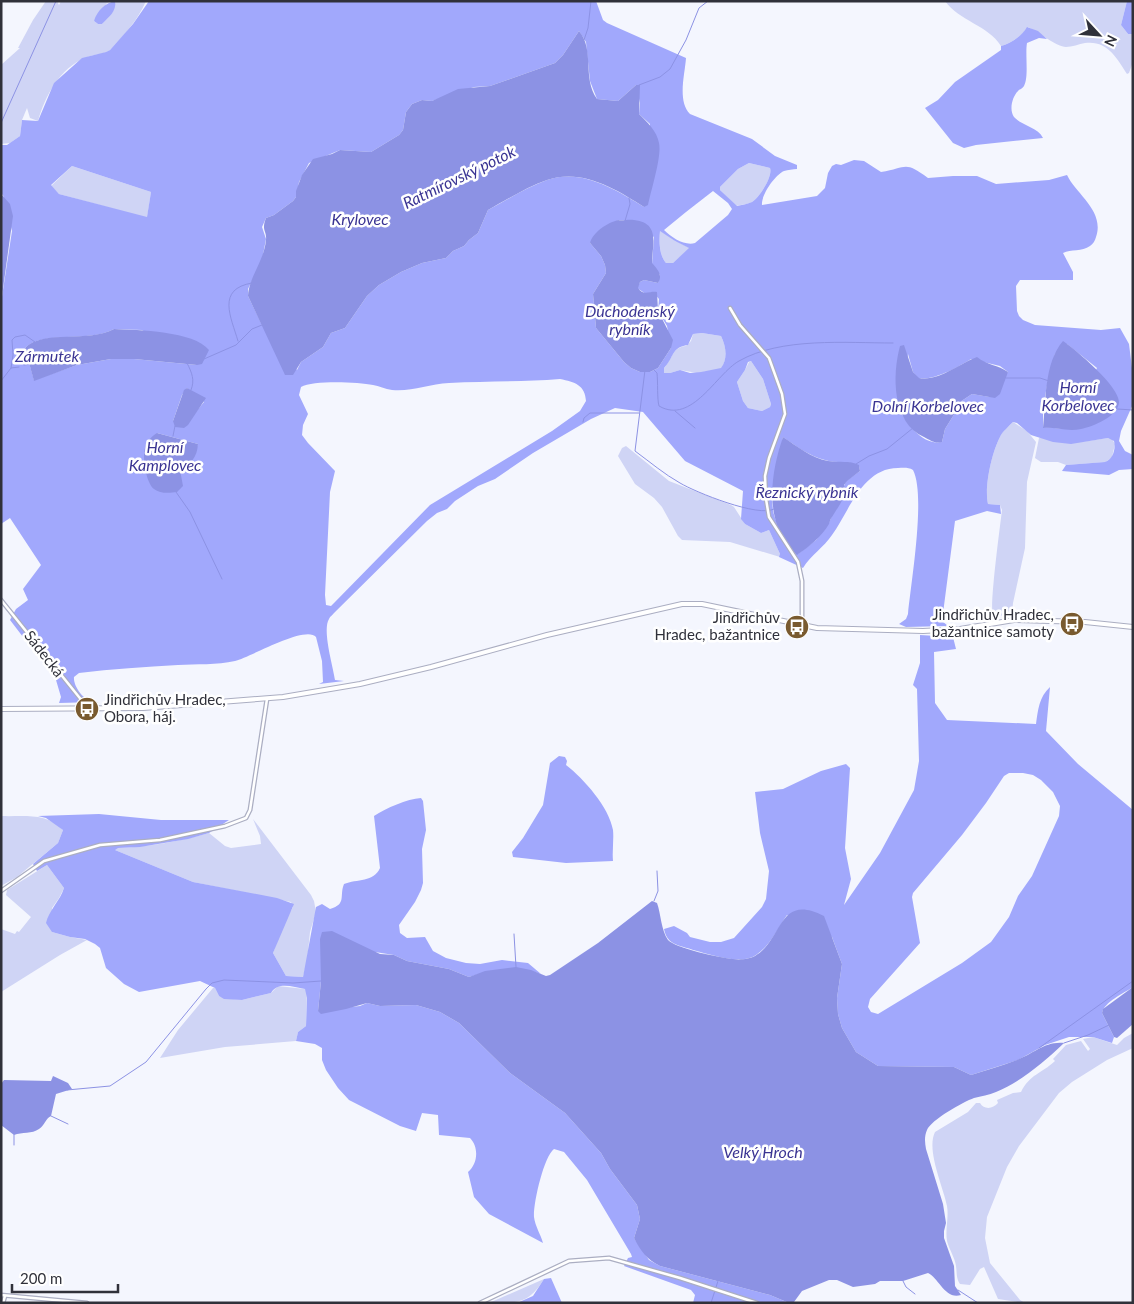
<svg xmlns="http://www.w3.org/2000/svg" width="1134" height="1304" viewBox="0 0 1134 1304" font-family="Lato,sans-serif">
<rect width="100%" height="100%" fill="#f4f6fe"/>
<g fill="#cfd4f5">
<path d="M46,1H57L59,5L61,1H113L107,3L94,21L98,24H102C109,17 116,11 115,1H146C138,20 124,35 110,50C103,55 93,54 85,58C60,68 45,96 38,121L30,118L27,108L22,120L20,136L10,143L1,144V65L20,48H18L33,20Z"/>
<path d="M945,1H1127L1121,25L1128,34H1133V62L1129,73L1127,74C1117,58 1107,40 1085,43C1079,44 1072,47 1066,47C1057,47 1037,31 1028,27C1023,35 1010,44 1001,46C988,25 959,21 945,1Z"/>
<path d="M749,163L770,168C773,176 760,197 752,202C748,204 741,205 736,206L720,190V187L738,169Z"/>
<path d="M72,166L151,192L147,218L59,194L51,186Z"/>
<path d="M660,230L675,241L690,248L673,263H666C659,255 659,241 660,230Z"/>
<path d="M702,333L721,336C726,346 728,359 721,369L697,373L680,370L670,373H664V368C672,360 672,347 686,346L691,341L693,334Z"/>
<path d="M751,361L763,379L771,404L770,407L762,411L748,408L743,401L737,382L745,370L749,362Z"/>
<path d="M1013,422L1027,431L1036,442L1027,482L1025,548L1013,603L1012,615L993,616C989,608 1000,527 1002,510L1000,505L988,504C984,487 992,452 1000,437C1002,431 1009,426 1013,422Z"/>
<path d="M1043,437C1065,447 1084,441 1108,438L1112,439L1115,444L1112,457L1106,462L1066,465L1058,462H1041L1035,458L1039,438Z"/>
<path d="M626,446L669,481L731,505L734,507L745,524L761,533L769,530L780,554V557L730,542L682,540L678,536L662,507L654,498L635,484L618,456L622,448Z"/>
<path d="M1,816C24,817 46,812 63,830L58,843L17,877L1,886Z"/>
<path d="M253,819L311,895L314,901L316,912L310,932L307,961L303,977L286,976L273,953L283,926L293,907L291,902L193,882L115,850V848H118C149,847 180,841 209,833L225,846L231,848L261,844L260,836Z"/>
<path d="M47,865L64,888L59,898L52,908V932L70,937L87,940L60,955L1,992V929L15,934L17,931L19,932L31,917L6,895L7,890Z"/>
<path d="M278,986L305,989L307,991L306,1026L298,1032L296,1041L225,1047L160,1058L178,1030L213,988H215L219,996L224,998L242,1000L271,993Z"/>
<path d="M1133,1033V1048L1107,1060L1072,1082L1059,1093L1019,1146L1007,1167L987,1217L985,1238L990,1263L1020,1300L1025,1303L998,1299L984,1267L980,1269L970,1285L960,1284C956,1278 957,1273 956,1266C955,1258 949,1249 947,1241C945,1229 949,1218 947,1206C943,1186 926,1150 935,1132L968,1112L976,1103H980C984,1110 993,1109 998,1103L997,1100L1013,1093L1021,1092C1030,1074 1041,1074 1055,1061L1053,1059L1066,1045L1081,1041L1088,1051L1090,1049L1083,1039L1093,1037L1117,1045L1124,1038Z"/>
<path d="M544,1279C529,1304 517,1303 489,1303Z"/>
</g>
<g fill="#a1a8fc" fill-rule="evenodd">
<path d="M115,1C117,11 109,17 102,24H98L94,21C97,11 105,3 115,1Z"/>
<path d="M149,1H596L603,20L607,23L686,58C685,74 677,101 690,114L752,139L775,156L797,165V169C793,169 788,170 784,171C775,175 761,195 762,205L817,196L825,188L828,173L832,166L836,164L841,165L854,160L864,161L881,172C907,168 904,160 928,178L953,176H977L996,184L1049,180L1067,175C1076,194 1105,211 1096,237C1095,241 1093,244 1090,246C1082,252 1071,249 1063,253L1073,272V280H1020L1016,286L1017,311L1019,316L1023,320L1035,325L1101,330L1120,328L1129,344L1133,376V404L1121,431L1119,441L1125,451L1133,455V469L1119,470L1109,475L1062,471L1066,465L1105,462C1113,459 1116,449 1114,441L1108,438L1071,444L1053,442L1031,435L1017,423L1013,422C1009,426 1002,432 1000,437C992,452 984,487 988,504L1000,505L1001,514L987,511L955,521L942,621L948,626L906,627L899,624L906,619L908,614C911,582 926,495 913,470C908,467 903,468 898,468C862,468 849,512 832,535C824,547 811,555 803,568L779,557L780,554L769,530L761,533L745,524L741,519L743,491L685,461L643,412L615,408L591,419L533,453L495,479L478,486L455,501L447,509L437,513L427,521L334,613C333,615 330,616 329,619C322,630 333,666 335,680L344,681L319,684L323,682L322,661L316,637C305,625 251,657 235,661C217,665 196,664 178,665C145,667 112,669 79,673L74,677C73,686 84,701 94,702L59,703L61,697L56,680L10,620L16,609L28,600L23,589L41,565L10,518L1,524V303L12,231L3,195L1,194V145H7L20,136L22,120L38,121L54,83L82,58L106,52L110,50L133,24ZM579,31L586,42L590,81L597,99L618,101L636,85L640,103L639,114L650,124L644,207C615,189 581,168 547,180C527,187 507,200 488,210L478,233L469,240L464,246L453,251L446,258L422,263L401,272L379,285L367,296L345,328L331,333L323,347L301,362L297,370L262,325L248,296V289L262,260L266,239L262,227L266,218L274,215L293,201L296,197L299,182L309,163L340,150L371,152L399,135L403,130L406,112L412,104L422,100L432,101L474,87L490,86L555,63L563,55ZM749,163L770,168C773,176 760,197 752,202C748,204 741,205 737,206L720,190V187L738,169ZM72,166L151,192L147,217L59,194L51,185ZM713,191L728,203L732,209L728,215L695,243C685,246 672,238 664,230L686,212ZM618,220H630L654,237L652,264L660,275L658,283L644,280L640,282L637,288L646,294L653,292L659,299L658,311L667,326L671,348L658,368L650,372H640L631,368L624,362L596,328L593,294L606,273L605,265L601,256L590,243ZM660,231L675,241L689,248L673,263H666C659,255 659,241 660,231ZM114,329L142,330L197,365L134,359H111L77,365L34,380L25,348C42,330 90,343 114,329ZM702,333L721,336C726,346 728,359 721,368L701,372L690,373L680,370L670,373H664V368C674,358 671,347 688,345L693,334ZM1067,344L1097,368L1065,429L1043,427V407L1049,375L1055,354ZM908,354L913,372L918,378C934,381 958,367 971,359L1000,366L1008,372L990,397L972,394L960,402L955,413L945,429L942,442C923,446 907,424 899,409ZM751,361L763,379L771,404L770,407L762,411L748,408L743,401L737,382L745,370L748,362ZM560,379C575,382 585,385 586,401L580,411L552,431L430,505L335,602L331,606L326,605L325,595L330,492L335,471L308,443L302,435L303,425L308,414L299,395L301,387C313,380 358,382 373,385C379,386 385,389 392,390C411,392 429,384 449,383C486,381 523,382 560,379ZM187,388L204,402L194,414L173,421L182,395ZM157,433L198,444L190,464L180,470ZM783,437C796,446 809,456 825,460C837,464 848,460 859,466L860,471L846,481L829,523L816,540L798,554C790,549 786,541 782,532C779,528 777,523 775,518C767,496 779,460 783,437Z"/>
<path d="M1127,1H1133V34H1128L1121,25Z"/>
<path d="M1027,27L1038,31L1047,39L1039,38L1027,43C1025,54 1029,77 1024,86C1021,90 1021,88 1018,91C1012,97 1009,110 1014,117C1022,126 1038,127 1043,138L976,145L964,148L953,143L925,108L938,100L955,82L1001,50V46C1010,44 1023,35 1027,27Z"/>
<path d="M920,635L953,637L956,649L934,652L935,703L947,720L1036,724C1038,710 1039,697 1050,687L1046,731L1078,764L1133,810V987C1124,993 1104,1002 1102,1013L1114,1037L1112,1043L1093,1037H1069L1045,1045L1018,1060L971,1075L954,1067L878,1066L856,1052L842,1028L838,1014L837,998L842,964L832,937L787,915C778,928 770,946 756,955C740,967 699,951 680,946C671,943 666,939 664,929L674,926L687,933L690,937L710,942H721L734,938L762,907L766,899L769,871L760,833L755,792L783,789L821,771L846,764L850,768L845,848L851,879L844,905L880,853L914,790L919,761L917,689L913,685L920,663ZM1009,773H1023L1033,775L1041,780L1053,792L1060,806L1059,816L1032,876L1018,896L1009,917L991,942L962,963L878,1014L871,1012L868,1007L870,999L920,943L912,897L913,893L962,835L986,803L1004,776Z"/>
<path d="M559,756L565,757L567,761L566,765C584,779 609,807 613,830C614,840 612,851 613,861L566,863L513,857L512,852L523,838L543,805L550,763Z"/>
<path d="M421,798L423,801L426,830L422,849L423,883L421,890L415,902L399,925L400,933L407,938L425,937L433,951L446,958L466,963L480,964L502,960L528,963L541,974C521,966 489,970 469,977L449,969L407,961L394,955L375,952L321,981L318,1011L360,1006L367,1003L380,1006L416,1005L440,1012L459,1023L510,1073L565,1113L601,1153L610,1169L637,1205L640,1219L634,1238L649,1260L660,1266L770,1295L789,1303H693L695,1295L691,1290L624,1266L628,1258L632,1257L631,1254L587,1180L564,1152L554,1149C544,1156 533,1204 534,1217C535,1226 541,1235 543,1243L489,1214L474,1197L468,1172C478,1164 479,1147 470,1138L439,1135L438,1115L422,1113L416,1131L400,1126L349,1100L338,1088L326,1070L322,1060V1048L315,1044L296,1041L298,1032L306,1026L307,998L305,989C293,987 278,981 271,993L242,1000L224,999L219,996L215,988L200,981L139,992L124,984L106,968L100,948L95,944L85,939L70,937L52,932L46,923C49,910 60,901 64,888L47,865L37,871L33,864L58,843L63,830L46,818L38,816L99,814L161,820H229L209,833L188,839L140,847L118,848L115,850L193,882L277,898L294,904L273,953L286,976L303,977L316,907L322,904L330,909C347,904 339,896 344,884C357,879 374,882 380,868L374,816C386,808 407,799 421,798Z"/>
<path d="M551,1278L562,1303H517L533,1296L544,1279Z"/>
</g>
<g fill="#8c92e4">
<path d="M579,31C595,50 582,78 597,99L618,101L636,85H640L639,114C647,122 657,131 659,143C662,156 651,190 648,205L644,207C616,189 582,168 547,180C527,187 506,200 488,210L478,233L469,240L464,246L453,251L446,258L422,263L401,272L379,285L367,296L345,328L331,333L323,347L301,362L293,375H285L248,296C249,277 264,261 266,240C267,230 261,231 266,218L274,215L293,201L296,197V191L302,175L313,159L332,154L340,150L371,152L399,135L403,130L406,112L412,104L422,100L432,101L458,89L490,86L555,63L563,55Z"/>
<path d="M1,194L10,204L13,216L1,303Z"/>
<path d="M618,220C623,221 628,219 634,220C661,223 652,245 652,263C658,270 663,275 658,283L644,280L640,282L638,288C643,296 649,291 657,292L658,311L673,340L671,348L658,368L650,372H640L631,368L624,362L596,328L593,294L606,273L605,265L601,256L590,243C593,232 607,223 618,220Z"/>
<path d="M114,329C138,330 194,331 209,350L202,364L197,365L134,359H111L77,365L34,381L25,348C43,329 89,343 114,329Z"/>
<path d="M1063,341C1076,350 1119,386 1119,402C1119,416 1092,427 1081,429C1068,432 1055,427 1043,428C1046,401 1044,363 1063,341Z"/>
<path d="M904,345L913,372L919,378C938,382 960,363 977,357C987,365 998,365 1008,372L1000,394L995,398L972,394L960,402L955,413L945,429L942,442C935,444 930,440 924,437C892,423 892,375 900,346Z"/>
<path d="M187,388L206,398L188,425L184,428L175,427L173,421L184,390Z"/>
<path d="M157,433L198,444C197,458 191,463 180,470L183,486L177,492C170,493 160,494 154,489C146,483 142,457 145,448C146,442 152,436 157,433Z"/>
<path d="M783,437C797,446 811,458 828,461C840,463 849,460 859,465L860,471L847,481L844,485C848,496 837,508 832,517C830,519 830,522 829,524C822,536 809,547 797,555C763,525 770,475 783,437Z"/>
<path d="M652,901L657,903C661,914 661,930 668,940C675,948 721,958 733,959C740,960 750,959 755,956C783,940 778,892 824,916L842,964L837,998L838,1014L842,1028L856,1052L878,1066L954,1067L971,1075C986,1070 1001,1066 1017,1060C1033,1054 1045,1041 1064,1043C1044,1062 1022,1081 996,1092C989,1095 981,1096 974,1098C963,1102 931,1120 927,1130C924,1137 925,1143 926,1149L943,1204L946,1223L944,1231V1238L954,1266L955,1286L961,1295C945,1300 939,1278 928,1273L903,1281H880L875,1284L853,1287L837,1280H829L802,1291L794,1302L789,1303L770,1295L660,1266C646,1259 641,1251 634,1238L640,1219L637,1205L610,1169L601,1153L565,1113L510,1073L459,1023L440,1012L416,1005L380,1006L367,1003L346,1009L321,1014L318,1011L321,981L320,939L322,932L332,931L380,954L394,955L407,961L449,969L469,977L485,971L516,967L531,970L546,976L550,975L598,943Z"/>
<path d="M1133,987V1024L1117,1038L1114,1037L1102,1013L1103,1009Z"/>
<path d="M53,1076L68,1083L72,1089L56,1094L51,1116C45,1119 45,1125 39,1129C32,1134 22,1132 14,1135L1,1125V1084L4,1080L51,1081Z"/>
</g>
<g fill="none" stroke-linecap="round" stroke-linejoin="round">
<g stroke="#8c92e4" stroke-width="1">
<path d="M584,40L588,28L591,1"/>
<path d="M639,85L660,77L670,69L686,40L699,8L708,1"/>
<path d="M1,123L56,1"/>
<path d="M625,221L630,204L629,198"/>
<path d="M238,341C231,317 216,289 252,283"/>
<path d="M204,359L236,345L252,329L262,325"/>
<path d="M187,363C192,373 195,380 191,390"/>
<path d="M24,365L31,364"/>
<path d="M11,368L13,355L12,340L15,337L25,335L35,342"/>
<path d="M645,370L635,451C650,462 664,474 680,483C695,492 759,518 774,509"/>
<path d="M654,370L657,373C658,382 657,399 659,406C692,425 716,374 739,361C781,337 846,343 893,343"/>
<path d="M1006,378H1040L1049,381"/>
<path d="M1,381L11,368L19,367"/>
<path d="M1117,409L1133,410"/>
<path d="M675,411L695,428"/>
<path d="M583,422L584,418L590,413H639"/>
<path d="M173,436L175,426"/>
<path d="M856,464L869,456L887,449L913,428"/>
<path d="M176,492L190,512L222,579"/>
<path d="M654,901L658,891L657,871"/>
<path d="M514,934L516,967"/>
<path d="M1064,1043L1088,1035L1109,1025"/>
<path d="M1039,1048L1133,981"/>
<path d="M67,1090L110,1086L146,1062L206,989L212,983L224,980L293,983L321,981"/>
<path d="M51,1116L68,1124"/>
<path d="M14,1135V1145"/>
<path d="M903,1281L906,1287L915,1294"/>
<path d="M958,1290L978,1303"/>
<path d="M711,1303L718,1281"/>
</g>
<g stroke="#abaec2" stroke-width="5">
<g id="street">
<path d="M730,308L740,325L769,358L782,394L785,414L769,458L765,476L766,499L769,517L798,562L802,581V626"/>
<path d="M1,600L87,707"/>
<path d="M1,891L44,861L100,845L160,840L225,826L246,818L250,810L267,699"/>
<path d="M1,1295L87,1303"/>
<path d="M3,1303L5,1296"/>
<path d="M480,1303L569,1261L609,1258L680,1278L757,1303"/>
</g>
</g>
<g stroke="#abaec2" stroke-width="6">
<path id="secondary" d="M1,709L143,708L283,697L360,684L431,667L547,635L682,604H702L817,628L923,631L960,629L1014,620L1085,622L1133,627"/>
</g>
<use href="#street" stroke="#fff" stroke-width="2.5"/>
<use href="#secondary" stroke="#fff" stroke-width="4"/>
</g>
<defs>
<g id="bus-disc" transform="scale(1.25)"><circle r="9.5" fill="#795a2f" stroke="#fff"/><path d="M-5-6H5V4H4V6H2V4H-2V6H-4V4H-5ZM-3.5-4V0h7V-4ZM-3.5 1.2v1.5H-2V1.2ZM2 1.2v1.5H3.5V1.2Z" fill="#fff"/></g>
</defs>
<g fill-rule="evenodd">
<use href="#bus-disc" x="1072" y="624"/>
<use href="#bus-disc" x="797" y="627"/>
<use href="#bus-disc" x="87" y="709"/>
</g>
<g text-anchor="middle" stroke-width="5" stroke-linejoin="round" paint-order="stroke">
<g font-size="15" fill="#30313a" stroke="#fff" text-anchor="end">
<text x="1054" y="620">Jindřichův Hradec,<tspan x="1054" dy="17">bažantnice samoty</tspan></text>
<text x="780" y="623">Jindřichův<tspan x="780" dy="17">Hradec, bažantnice</tspan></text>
<text x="104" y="705" text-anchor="start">Jindřichův Hradec,<tspan x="104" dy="17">Obora, háj.</tspan></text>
</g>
<g font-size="15" fill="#30313a" stroke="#fff">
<text transform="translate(44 654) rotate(52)" y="5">Sádecká</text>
</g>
<g font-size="16" font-style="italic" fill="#3a3493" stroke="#fff">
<text transform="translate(459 177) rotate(-26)" y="6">Ratmírovský potok</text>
<text x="360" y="225">Krylovec</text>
<text x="630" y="317">Důchodenský<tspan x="630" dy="18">rybník</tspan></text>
<text x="47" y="362">Zármutek</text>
<text x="1078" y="393">Horní<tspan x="1078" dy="18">Korbelovec</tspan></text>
<text x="928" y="412">Dolní Korbelovec</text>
<text x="165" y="453">Horní<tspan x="165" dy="18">Kamplovec</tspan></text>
<text x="807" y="498">Řeznický rybník</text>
<text x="763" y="1158">Velký Hroch</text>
</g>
</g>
<rect width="1134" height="1304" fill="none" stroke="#30313a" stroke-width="5"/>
<g transform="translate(1099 35) rotate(116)" stroke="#ffffff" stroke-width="4" paint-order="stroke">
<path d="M0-4L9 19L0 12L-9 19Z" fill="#30313a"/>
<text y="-8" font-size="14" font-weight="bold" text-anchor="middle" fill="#30313a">N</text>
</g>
<path d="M12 1284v8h106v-8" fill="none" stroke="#30313a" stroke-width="2.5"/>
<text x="20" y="1284" font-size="15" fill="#30313a" stroke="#ffffff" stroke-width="4" paint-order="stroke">200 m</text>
</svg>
